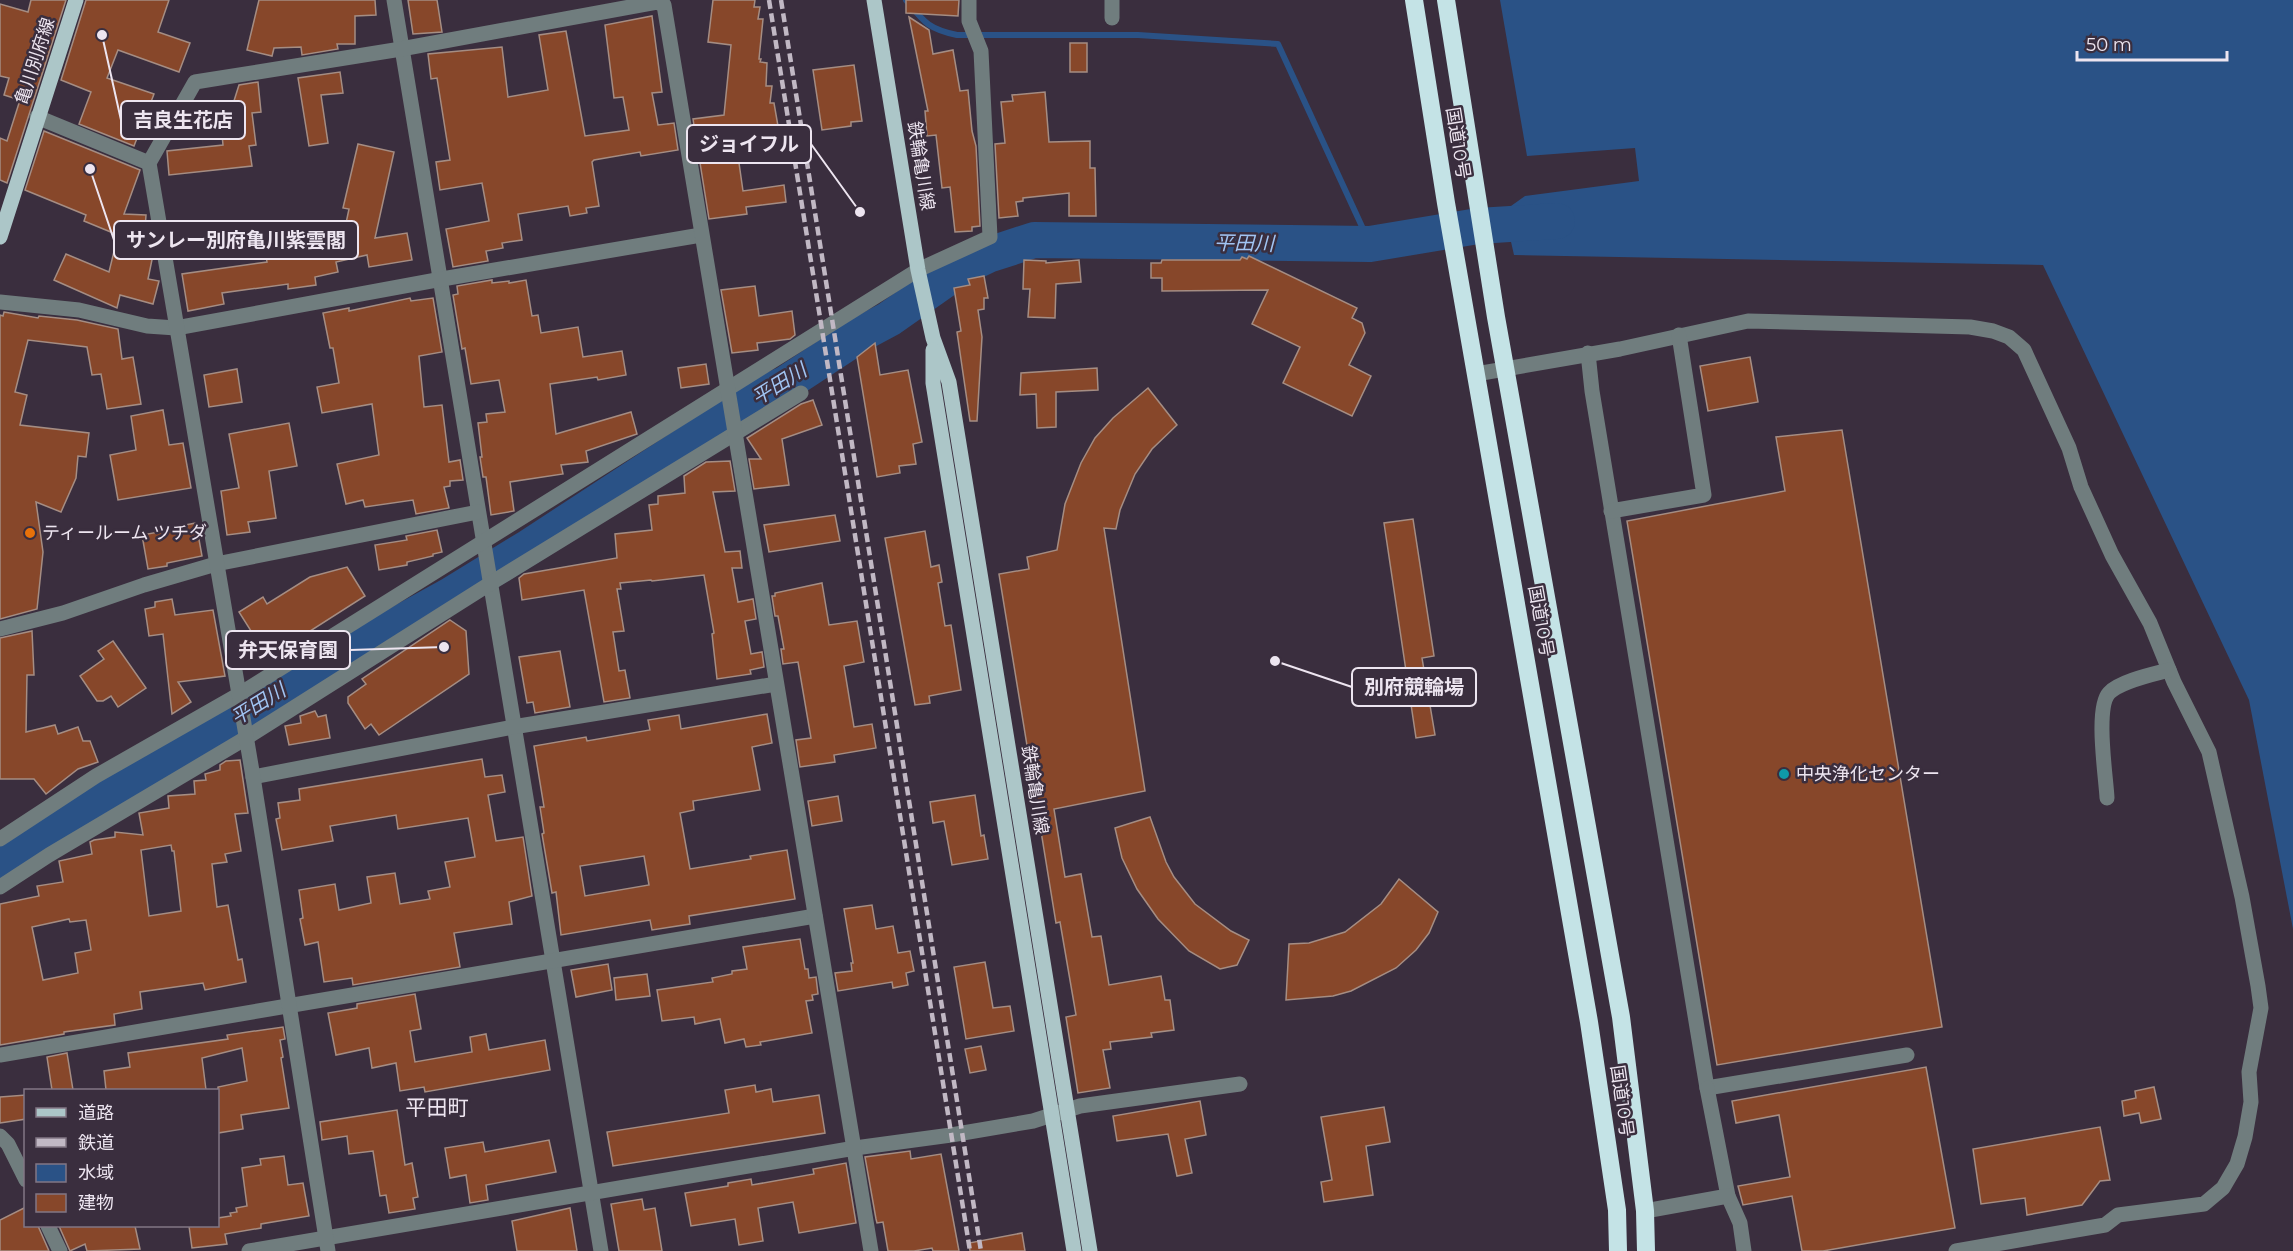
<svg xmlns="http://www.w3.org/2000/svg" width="2293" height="1251" viewBox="0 0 2293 1251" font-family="Montserrat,'Noto Sans JP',sans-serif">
<rect width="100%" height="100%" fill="#3a2e3e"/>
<path fill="#2a5286" d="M1500,0H2293V929L2249,700L2043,265L1514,255L1504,211L1525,196L1639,181L1635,148L1527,156Z"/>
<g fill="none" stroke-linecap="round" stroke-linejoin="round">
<path stroke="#2a5286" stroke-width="6" d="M906,0C924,22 928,29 957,35H1138L1278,44L1370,244"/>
<path stroke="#2a5286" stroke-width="36" d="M0,867L43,838L286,686L449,596L529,547L763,394L785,384L861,334L889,319L963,267L988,255L1034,240L1370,244L1478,226L1557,221"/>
</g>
<g fill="#87472a" stroke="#a58d83" stroke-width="1.5" fill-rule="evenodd">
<path d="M31,0H66L7,183L0,180V138L7,141L20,100L4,95L9,78L0,76V4L28,12Z"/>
<path d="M86,0H169L158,32L190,43L179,72L118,50L107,78L154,94L134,146L79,124L91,92L61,80Z"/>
<path d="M259,0H375L376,15L355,16V44H337L338,49L302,55L301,47L274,48L272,56L247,50Z"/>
<path d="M408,0H437L442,32L413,34Z"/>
<path d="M713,0H755L754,7H760L758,19H763L759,59H761L760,62L767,63L766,86H772L770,103H774L782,149L738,156L743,191L784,185L786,202L746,207L747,214L709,219L693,119L724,115L731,45L708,42Z"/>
<path d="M906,0H959L958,16L906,13Z"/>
<path d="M652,16L662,92L652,93L658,125L674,123L678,150L641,156L640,152L594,160L592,162L599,206L586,208L587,213L570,216L568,206L518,214L522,240L502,243L503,248L486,251L488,261L453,267L446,229L489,221L482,183L440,190L436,162L450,160L437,78L431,79L428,54L502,47L508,97L548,90L539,35L566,31L585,136L629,130L623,97L614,98L605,25Z"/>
<path d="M909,17L929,30L933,54L953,50L960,91L968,90L972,131L976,146L980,226L972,227V231L955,232L950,187L942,188L936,135L927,136L925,111H928Z"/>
<rect x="1070" y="43" width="17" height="29"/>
<path d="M854,65L862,121L851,122V126L822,130L813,70Z"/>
<path d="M340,72L343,93L321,95L328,143L309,146L298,78Z"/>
<path d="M258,82L261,112L252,113L256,145L249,146L252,166L169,175L167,151L223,145L221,124L227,123L239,85Z"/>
<path d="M1045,92L1049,142L1090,141V168H1095L1096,216H1069V193L1023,198V201L1016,202L1018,216L999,218L995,144L1005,143L1001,102L1013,101L1012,95Z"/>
<path d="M44,131L140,170L124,214L146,215L144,244L153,245L154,250L148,279L159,281L153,304L120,295L117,308L54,280L66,254L109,272L118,235L84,221L86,215L25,190Z"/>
<path d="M358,144L394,152L375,238L407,233L412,260L369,267L367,255L336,262L338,272L315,277L316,285L288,289V284L222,293L224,304L188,311L182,274L267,262L265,250L276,248L274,239L296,237V243L305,242L306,249L342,242L349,209L343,208Z"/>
<path d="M1249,256L1357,308L1352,318L1362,323L1365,333L1349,365L1371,376L1352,416L1283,383L1300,347L1252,324L1268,290L1162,291V278H1151V263H1161L1162,260H1240L1242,257L1247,259Z"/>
<path d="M1024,260L1046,261V263L1079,260L1081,282L1056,284L1055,318L1028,317L1030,289H1023Z"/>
<path d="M984,276L988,298H984V309L978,310L982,337L977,421H970L957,332L961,331L954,288L970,285L968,279Z"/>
<path d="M492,280V283L509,281V283L526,280L532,316L538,315L541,333L578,327L583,357L622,351L626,375L598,380L597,377L550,384L556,434L631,412L637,434L586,451L588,462L561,465L563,474L510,482L514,511L491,515L486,477H483L480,457H482L478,423L487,422L486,414L505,412L499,380L471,384L465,348L462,349L453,295L458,294L457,286Z"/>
<path d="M755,286L759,316L792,311L795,335L790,339L757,343L758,350L732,353L721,290Z"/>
<path d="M410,298L411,301L433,298L442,352L419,356L424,407L442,405L449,462L460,460L463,480L450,481V486L444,487L449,508L416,514L413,500L365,507L363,500L346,504L337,464L379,455L372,404L322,413L317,387L339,383L333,348H330L323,313L349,308V311Z"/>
<path d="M4,312L38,318L39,316L77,320L118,329L122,359L133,357L141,404L107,409L101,374L92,375L87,347L28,340L15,392L27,395L20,425L89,433L86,457L78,456L76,478L61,512L36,502L43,552L37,609L0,619V315L3,316Z"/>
<path d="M875,343L880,375L908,370L922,442L913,444L916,464L899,466L900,473L877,477L857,357Z"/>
<path d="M1750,357L1758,402L1708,411L1700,366Z"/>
<path d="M706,364L709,384L681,388L678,368Z"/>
<path d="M1097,368L1098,390L1056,392V427L1037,428L1036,394L1020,395L1021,373Z"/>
<path d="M237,369L242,402L209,407L204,375Z"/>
<path d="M1148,388L1177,425L1152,449L1135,474L1120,510L1116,529L1104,528L1145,791L1054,809L1065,877L1081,874L1092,937L1101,936L1109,985L1161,976L1165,1000H1170L1174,1030L1151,1033L1152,1037L1110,1042L1111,1049L1103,1050L1110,1088L1078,1093L1066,1017L1076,1015L1060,922L1056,923L999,574L1029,569L1027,557L1057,550L1065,504L1081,463L1095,438L1113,418Z"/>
<path d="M813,400L822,425L782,439L789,485L754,489L749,459H761L747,438L801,404Z"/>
<path d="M163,410L169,445L183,443L191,488L118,500L110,455L136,450L131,416Z"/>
<path d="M289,423L297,466L269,471L276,518L248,522L250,532L227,535L221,491L239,488L229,434Z"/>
<path d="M1842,430L1942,1027L1717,1065L1627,521L1785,491L1776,437Z"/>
<path d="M730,461L735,491L713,492L725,552L740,551L742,568H732L738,602L753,599L756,619L745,621L751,654L762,652L764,667L750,670L751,674L717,679L712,634L714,633L704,575L652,581L651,580L620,583L621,589H617L624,631L613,632L619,671L625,670L630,698L604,702L584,590L522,600L519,578L524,574L617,558L615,534L652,530L649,505L658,504V496L685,493L684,476L706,462Z"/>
<path d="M835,515L840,541L769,552L764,525Z"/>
<path d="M1413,519L1434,656L1422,658L1435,735L1416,738L1384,523Z"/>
<path d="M196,523L202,556L167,563V566L148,569L142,535L181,528L180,526Z"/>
<path d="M437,530L442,552L433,554V556L407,562V565L379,570L375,545L407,540L406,536Z"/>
<path d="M925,531L931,567L939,565L942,582L938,583L945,626L951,625L961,690L929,696L930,703L915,705L885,538Z"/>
<path d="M347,567L365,596L268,658L239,612L263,597L267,604L310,577Z"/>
<path d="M822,583L829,625L857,621L864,662L844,666L854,727L872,724L876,748L834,755L835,762L800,767L796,740L811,738L798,662L783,664L781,649H784L778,616H775L772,596H775V593Z"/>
<path d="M172,599L175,615L213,610L225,676L178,682L191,702L172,714L163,634L149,636L145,609L155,607V602Z"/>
<path d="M450,620L466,631L469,674L379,735L371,724L365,729L348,703V697L366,684L362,679Z"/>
<path d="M32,631L34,675H27L26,732L55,725L58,734L78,727L83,741H90L98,762L78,769L46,794L34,779H0V638Z"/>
<path d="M113,641L146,688L118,707L111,696L103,701H97L80,676L104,659L98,651Z"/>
<path d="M560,651L570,707L535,713L533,702L527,703L519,657Z"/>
<path d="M315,711L318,717L326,715L330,738L289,745L285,726L301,723L300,716Z"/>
<path d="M767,714L772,743L752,747L760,790L693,801L694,810L680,813L690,869L751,859L750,856L787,850L795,899L689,916L690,924L652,930L650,920L561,935L556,892L552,893L542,834L544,833L540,807H544L534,746L586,737L587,741L650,730L648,720L679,715L681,729ZM644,856L649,885L585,896L580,866Z"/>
<path d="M482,759L485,777L502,775L505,792L488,795L496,841L523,837L532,896L509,902L512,924L454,933L460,967L353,985L352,978L324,982L318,942L305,945L300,919L303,918L299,890L335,884L339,910L371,903L367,877L395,873L400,904L430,899L428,891L450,887L445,862L475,857L468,818L398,829L396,815L330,826L333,841L282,850L276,819L280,818L278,803L300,800L299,789Z"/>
<path d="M240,760L248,813L235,814L241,851L225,854L227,862L212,864L217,907L228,905L238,960L242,959L246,982L205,990L203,983L140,992L142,1009L114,1014L115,1025L64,1032V1034L0,1045V904L39,896L37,886L63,882L59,861L92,854L90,842L94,840L115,837V832L143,835L139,813L169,808L168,796L195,794L194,781L206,780L205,774L220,770V765L226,761ZM171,845L172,851H174L181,911L149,916L141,850ZM69,919L70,922L86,920L91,950L75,953L78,973L43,980L32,927Z"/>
<path d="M975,795L981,836L984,835L988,859L952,865L944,821L933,823L930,802Z"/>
<path d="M838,796L842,821L812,826L808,801Z"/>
<path d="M1150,817L1166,862L1174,877L1195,904L1231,931L1249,940L1237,965L1220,969L1189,951L1158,919L1137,889L1122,858L1115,828Z"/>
<path d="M1399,879L1438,912L1429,933L1416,950L1396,968L1351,991L1333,996L1286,1000L1289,944L1309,943L1345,932L1381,904Z"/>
<path d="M872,905L876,929L893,926L898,953L910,951L914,971L906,973L908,985L893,988L892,982L838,991L835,973L852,971L851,963H853L844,909Z"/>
<path d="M800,939L805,969H808L809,978L816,977L818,994L812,995L813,1000L806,1001L812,1033L760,1042L761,1045L746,1047L744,1039L725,1043L720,1019L695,1024L694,1017L662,1021L657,990L713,982L712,978L732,974V971L747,969L743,947Z"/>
<path d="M985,962L993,1008L1010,1006L1014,1031L966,1039L954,967Z"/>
<path d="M608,964L612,990L576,997L571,970Z"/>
<path d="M647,974L650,996L616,1000L614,978Z"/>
<path d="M415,994L421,1029L410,1031L415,1062L472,1052L470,1037L486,1034L489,1050L545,1040L550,1070L425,1092L424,1087L400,1091L396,1063L372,1068L369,1048L336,1055L328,1013L357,1008V1004Z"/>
<path d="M283,1027L285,1039L280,1040L283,1057L281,1058L289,1108L241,1115L243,1129L218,1133V1087L247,1081L242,1048L202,1058L206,1090H106L104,1071L130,1067L128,1053L228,1039L227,1035Z"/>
<path d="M981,1046L986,1070L970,1073L965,1049Z"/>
<path d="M67,1053L73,1090H52L47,1057Z"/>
<path d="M1926,1067L1955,1228L1823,1251H1802L1792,1196L1743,1205L1738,1186L1790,1177L1779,1115L1736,1123L1732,1101Z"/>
<path d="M755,1085L756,1092L771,1089L773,1102L819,1095L825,1133L613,1166L607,1132L729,1113L725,1090Z"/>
<path d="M2154,1087L2161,1119L2141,1123L2139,1113L2124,1116L2122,1101L2136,1098L2135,1091Z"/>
<path d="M26,1095V1119L0,1123V1097Z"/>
<path d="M1200,1101L1206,1135L1185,1139L1192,1173L1177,1176L1168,1134L1117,1141L1113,1116Z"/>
<path d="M1384,1107L1390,1142L1366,1146L1373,1195L1324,1202L1321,1182L1332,1180L1321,1117Z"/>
<path d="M397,1110L405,1165L412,1163L418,1197L413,1198L415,1209L389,1213L386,1195L380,1196L373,1151L349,1154L347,1136L322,1140L320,1122Z"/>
<path d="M2100,1127L2110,1180L2100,1181L2082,1205L2027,1215L2025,1198L1981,1204L1973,1149Z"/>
<path d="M549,1140L556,1172L486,1185L488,1200L470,1203L466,1175L450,1178L445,1148L483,1142L485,1152Z"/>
<path d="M910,1151L911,1159L941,1154L959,1251H933L932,1248L914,1251H888L883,1222L877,1223L876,1219L865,1157Z"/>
<path d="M284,1156L288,1185L303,1183L309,1216L261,1224V1228L225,1234L227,1244L192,1248L189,1226H218V1218L231,1216L230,1213L237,1212L236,1208L247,1206L242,1168L261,1165L260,1159Z"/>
<path d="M846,1163L856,1223L799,1233L793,1202L758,1208L763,1241L739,1245L735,1219L691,1226L685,1193L728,1186V1183L751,1179L752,1185L814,1174L813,1169Z"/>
<path d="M642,1199L644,1210L655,1208L662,1251H619L611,1204Z"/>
<path d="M26,1207V1226H38L49,1251H0V1220Z"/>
<path d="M570,1208L577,1251H517L512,1221Z"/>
<path d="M59,1226H135L140,1249L87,1251L85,1244L70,1251Z"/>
<path d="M1022,1233L1025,1251H970L969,1243Z"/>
</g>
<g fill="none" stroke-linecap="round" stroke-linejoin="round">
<g stroke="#707d7e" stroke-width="15">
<path d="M394,0L601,1251"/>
<path d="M1112,0V18"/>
<path d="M37,117L149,163"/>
<path d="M0,302L79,310L147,326L176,328L442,279L701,235"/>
<path d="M1588,353L1592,391L1707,1088L1907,1055"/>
<path d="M1476,374L1620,349L1748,321L1970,327L1993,331L2009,337L2024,350L2069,448L2081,487L2112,555L2150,623L2174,682L2209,752L2242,897L2258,986L2261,1008L2249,1072L2251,1102L2245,1137L2237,1164L2223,1188L2204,1204L2118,1215L2105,1225L1956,1251"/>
<path d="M1611,511L1704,495L1679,335"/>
<path d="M0,629L63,613L144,585L216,564L478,512"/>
<path d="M253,777L513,727L776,684"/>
<path d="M2107,798C2106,777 2095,708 2109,693C2120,681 2154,674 2169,670"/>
<path d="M0,839L96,776L238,695L918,270L990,237L981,51L969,21V0"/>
<path d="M0,887L49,855L246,738L491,583L801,393"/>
<path d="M0,1055L815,916"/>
<path d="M1707,1088L1728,1196L1740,1223L1744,1251"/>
<path d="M0,1136L8,1144L26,1180"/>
<path d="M1645,1211L1728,1196"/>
<path d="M48,1226L60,1251"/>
<path d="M249,1251L855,1148L951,1135L1033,1121L1080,1106L1240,1084"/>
<path d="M328,1251L253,777L149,163L195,82L401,49L657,2L664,5L871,1251"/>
</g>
<g stroke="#acc6c8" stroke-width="15">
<path d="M874,0L918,270L933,338L949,382L1090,1251"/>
<path d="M0,237L76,0"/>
<path d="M933,350V383L1074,1251"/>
</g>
<g stroke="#c4e3e6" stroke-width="18">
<path d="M1414,0L1446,203L1589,1022L1617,1210L1618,1251"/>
<path d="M1446,0L1496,317L1621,1017L1645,1211L1646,1251"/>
</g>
<g stroke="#c1b8c4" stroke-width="4.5" stroke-dasharray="9 4.5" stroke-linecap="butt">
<path d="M769,0L970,1251"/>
<path d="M781,0L981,1251"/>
</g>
</g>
<circle fill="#e8710a" stroke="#3a2e3e" stroke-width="2" cx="30" cy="533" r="6"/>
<circle fill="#0f9aa8" stroke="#3a2e3e" stroke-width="2" cx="1784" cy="774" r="6"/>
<g text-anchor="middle" stroke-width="5" stroke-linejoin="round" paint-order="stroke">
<g font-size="18" fill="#ede5f0" stroke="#3a2e3e">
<text transform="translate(35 61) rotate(-72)" y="6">亀川別府線</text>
<text transform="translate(1458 143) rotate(81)" y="6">国道10号</text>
<text transform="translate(921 166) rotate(81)" y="6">鉄輪亀川線</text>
<text transform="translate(1541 621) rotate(80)" y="6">国道10号</text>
<text transform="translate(1035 790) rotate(81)" y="6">鉄輪亀川線</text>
<text transform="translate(1622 1101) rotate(82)" y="6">国道10号</text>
</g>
<g font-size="18" fill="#ede5f0" stroke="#3a2e3e" text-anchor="start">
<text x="42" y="539">ティールーム ツチダ</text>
<text x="1796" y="780">中央浄化センター</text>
</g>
<g font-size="20" font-style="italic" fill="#a1c4f3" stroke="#3a2e3e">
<text transform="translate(1244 243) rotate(1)" y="7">平田川</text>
<text transform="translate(779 384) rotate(-32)" y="7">平田川</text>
<text transform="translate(258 704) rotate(-32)" y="7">平田川</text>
</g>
<g font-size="21" fill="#ede5f0" stroke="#3a2e3e">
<text x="437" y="1115">平田町</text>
</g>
</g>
<path fill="none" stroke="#ede5f0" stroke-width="2" d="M102 35L121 120M860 212L811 144M90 169L114 240M444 647L350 650M1275 661L1352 687"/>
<g fill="#ede5f0" stroke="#3a2e3e" stroke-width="2">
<circle cx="102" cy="35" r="6"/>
<circle cx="860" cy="212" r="6"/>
<circle cx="90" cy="169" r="6"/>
<circle cx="444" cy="647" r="6"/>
<circle cx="1275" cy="661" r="6"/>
</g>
<g fill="#3a2e3e" stroke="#ede5f0" stroke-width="2">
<rect x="121" y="101" width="124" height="38" rx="6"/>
<rect x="687" y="125" width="124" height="38" rx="6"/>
<rect x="114" y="221" width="244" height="38" rx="6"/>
<rect x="226" y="631" width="124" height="38" rx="6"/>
<rect x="1352" y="668" width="124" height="38" rx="6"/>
</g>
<g font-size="20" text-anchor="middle" font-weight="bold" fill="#ede5f0">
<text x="183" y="127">吉良生花店</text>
<text x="749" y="151">ジョイフル</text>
<text x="236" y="247">サンレー別府亀川紫雲閣</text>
<text x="288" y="657">弁天保育園</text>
<text x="1414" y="694">別府競輪場</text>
</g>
<rect x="24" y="1089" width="195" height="138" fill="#3a2e3e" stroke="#827785" stroke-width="1.5"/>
<rect x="36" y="1108" width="30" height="9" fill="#acc6c8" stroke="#827785" stroke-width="1.5"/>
<text x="78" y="1119" font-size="18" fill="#ede5f0">道路</text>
<rect x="36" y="1138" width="30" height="9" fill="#c1b8c4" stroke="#827785" stroke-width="1.5"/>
<text x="78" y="1149" font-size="18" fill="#ede5f0">鉄道</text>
<rect x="36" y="1164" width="30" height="18" fill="#2a5286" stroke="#827785" stroke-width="1.5"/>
<text x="78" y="1179" font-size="18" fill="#ede5f0">水域</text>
<rect x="36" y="1194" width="30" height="18" fill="#87472a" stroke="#827785" stroke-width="1.5"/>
<text x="78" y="1209" font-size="18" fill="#ede5f0">建物</text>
<path d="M2077 51v9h150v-9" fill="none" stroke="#ede5f0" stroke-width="3"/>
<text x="2086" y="51" font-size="18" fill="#ede5f0" stroke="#3a2e3e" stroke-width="4.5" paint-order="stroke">50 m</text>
</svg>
